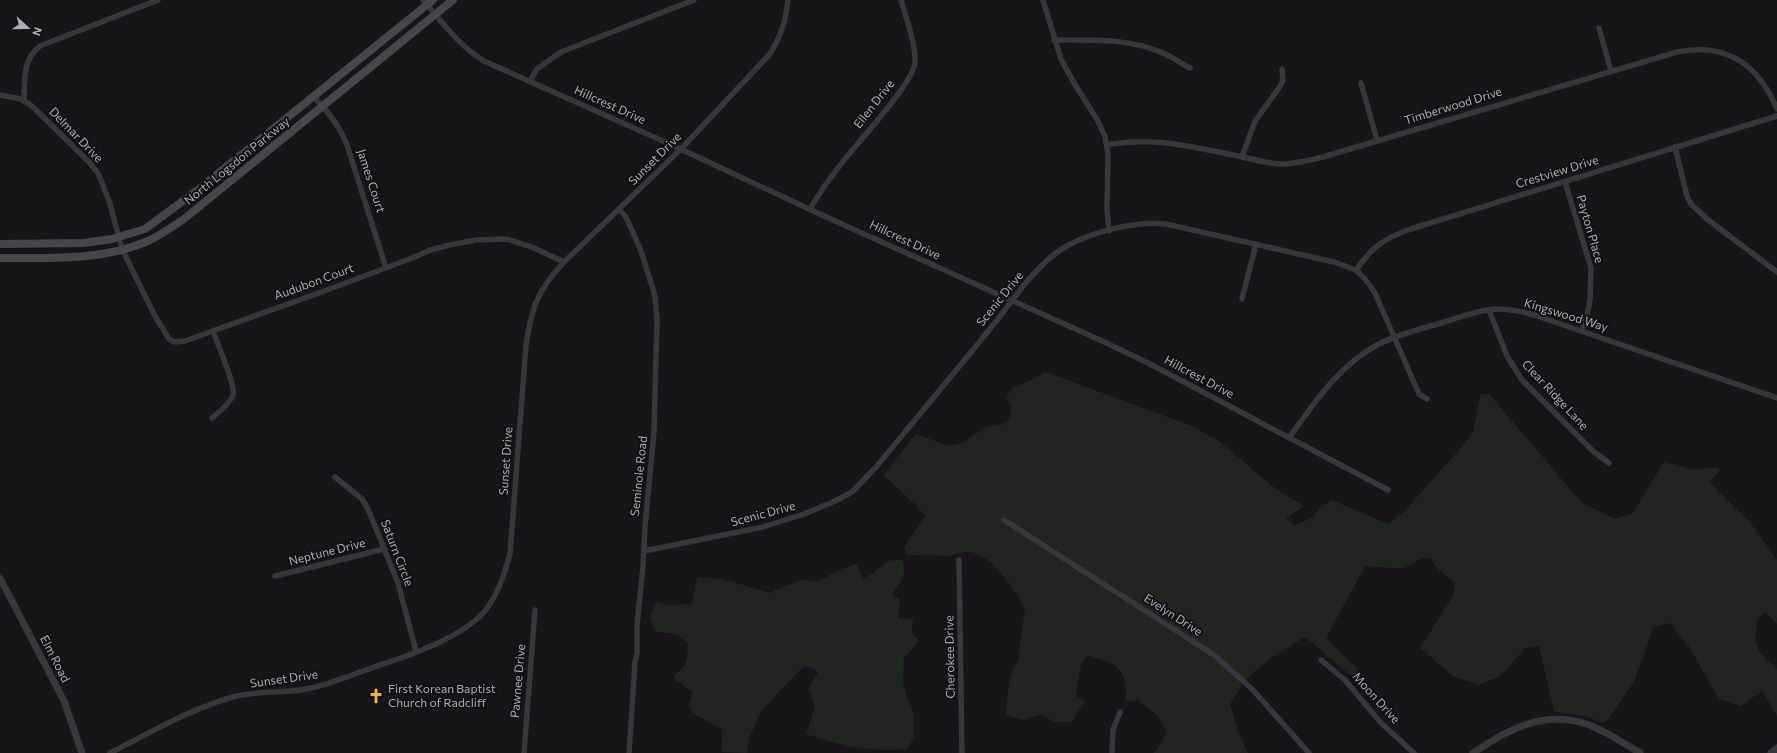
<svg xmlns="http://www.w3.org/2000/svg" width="1777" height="753" viewBox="0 0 1777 753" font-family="Commissioner,sans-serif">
<rect width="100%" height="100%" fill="#161618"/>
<g fill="#1e261f">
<path d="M1046,372L1192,426L1220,442L1276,489L1304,506L1286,518L1294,525L1310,519L1322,506L1332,500L1388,524L1403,513L1472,435L1481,394H1489L1582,503L1615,519L1632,514L1664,462L1681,466L1691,470L1718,467V473L1709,482L1750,522L1777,560V624L1765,612L1758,619L1755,637L1759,652L1777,669V715L1762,691L1741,706L1719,699L1688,645L1669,623L1653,628L1634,682L1605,723L1581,715L1554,712L1539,646L1525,648L1505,671L1498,677L1478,685L1453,676L1420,648L1453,596L1455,583L1439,570L1430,558H1422L1403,569L1365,566L1326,638L1364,675L1360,683L1305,637L1274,656L1249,676L1230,704L1238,731L1248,753H1152L1156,751L1167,733L1158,716L1138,700L1130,702L1126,701C1127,666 1117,665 1088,655L1081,664L1076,696L1086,702L1079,709L1072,722H1054L1041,714L1024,720L1005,715L1010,676L1018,661L1025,608C1011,585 984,538 951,556L907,555L904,547L925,516L917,506L883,475L916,434L949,446L963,443L987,426L1001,425L1009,419L1011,409L1006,397L1013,387L1021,385Z"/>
<path d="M902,559C908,581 900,577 893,594L900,600L898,618L913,619L912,633L919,641L904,658L903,681L907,697L914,714V738L907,749C873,753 837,745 806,734L815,706L808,689L818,672L805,665L761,711L749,739L747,753L721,752L722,730L693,713L688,707L693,692L676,681L674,675C689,665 687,660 688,643L677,634L656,632L650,617L657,601L668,605L692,604L697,577L717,578L734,582L769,593L801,580L819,581L839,570L857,564L863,580L889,561Z"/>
</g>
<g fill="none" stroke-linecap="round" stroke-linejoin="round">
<g stroke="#37383d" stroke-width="5.5">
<path d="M423,0C442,22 459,46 484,61L672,145L824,216L1100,340L1150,364L1388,490"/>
<path d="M1043,0L1061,59L1074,83L1098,121L1105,137L1108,154L1107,210L1109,231"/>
<path d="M1599,28L1611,71"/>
<path d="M1054,40C1090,40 1130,38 1163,53C1172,57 1181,63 1190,68"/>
<path d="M530,81L537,69L561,52L694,0"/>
<path d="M1361,83L1377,140"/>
<path d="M0,95L21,99L32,106L90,163L99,175L110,204L122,249L155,316L169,339L175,342L185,341L327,290L415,257L430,250L450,245L476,240L507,239L534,248L564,262"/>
<path d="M314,97C327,110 340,127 347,145L386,268"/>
<path d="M24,101C25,81 22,60 40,46L158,0"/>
<path d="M1107,145C1152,136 1194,147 1238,156C1254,159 1270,165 1286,164C1299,163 1311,160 1323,157L1677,52C1727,42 1758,64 1777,109"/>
<path d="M1675,147L1687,196L1691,204L1707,219L1777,272"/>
<path d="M1242,157L1255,121L1281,85L1283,80L1282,69"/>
<path d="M1565,182L1591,268L1590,299L1587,316L1582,330"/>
<path d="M619,209L626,217L641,251L655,296L657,320L654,432L645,527L643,566L637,625V653L635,662L629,753"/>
<path d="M810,209C820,192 832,175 845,159C859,141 913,83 915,63C916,44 906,18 901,0"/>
<path d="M1356,270C1372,247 1384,238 1411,229L1777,116"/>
<path d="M1242,299L1256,244"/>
<path d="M1489,310L1507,356L1522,380L1594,452L1609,463"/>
<path d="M212,418C219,412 230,404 233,395C236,386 217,343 213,331"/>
<path d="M1289,438C1314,403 1340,364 1379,344C1399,334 1423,328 1445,322C1460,317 1479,310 1495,309C1508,309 1521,311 1534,315L1777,398"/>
<path d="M335,477L362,499L368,509L398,583L416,651"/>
<path d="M1004,520L1214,655L1252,689L1309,753"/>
<path d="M644,551L763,527L804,514L833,502L852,492L876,467C915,420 955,372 994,324C1013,300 1031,272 1056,253C1082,234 1134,220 1166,224L1334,262L1356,270L1365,279L1375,293L1419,394L1427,399"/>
<path d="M959,560L962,753"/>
<path d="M275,576L384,549"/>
<path d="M1321,660L1345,680L1381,723L1414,753"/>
<path d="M110,753C150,733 190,709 233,697C258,690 286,694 311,688C330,684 348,676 366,670C402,657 458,641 484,612C498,595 504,575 510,554L526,345C532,307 537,291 564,262L681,149L768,56C781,39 786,20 788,0"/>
<path d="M524,753L535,610"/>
<path d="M1112,753L1113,730L1120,712"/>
</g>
<g stroke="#37383d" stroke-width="7">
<path d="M0,578L64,701L82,753"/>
<path d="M1473,753C1508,729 1546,709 1589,725C1607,732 1624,743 1640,753"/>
<path d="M1771,753L1777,748"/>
</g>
<g stroke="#45474d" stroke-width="8">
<path d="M0,244L83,243L112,239L145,229L195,192L433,0"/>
<path d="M0,258C49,258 102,261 148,241C161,235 172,227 184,219L453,0"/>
</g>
</g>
<defs>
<g id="church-bare" transform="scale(1.2)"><path d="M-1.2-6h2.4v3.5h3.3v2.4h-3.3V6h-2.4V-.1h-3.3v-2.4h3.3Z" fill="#f2b134" stroke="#111113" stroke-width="2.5" paint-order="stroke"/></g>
</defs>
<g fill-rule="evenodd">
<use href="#church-bare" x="376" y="696"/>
</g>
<g text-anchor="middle" stroke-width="4" stroke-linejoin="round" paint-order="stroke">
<g font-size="12" fill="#a8adb8" stroke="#111113">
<text transform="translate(874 104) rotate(-52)" y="4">Ellen Drive</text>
<text transform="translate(610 105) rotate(24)" y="4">Hillcrest Drive</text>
<text transform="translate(1453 106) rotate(-17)" y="4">Timberwood Drive</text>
<text transform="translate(76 135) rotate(46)" y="4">Delmar Drive</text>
<text transform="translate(655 159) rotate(-45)" y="4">Sunset Drive</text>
<text transform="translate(237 161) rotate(-39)" y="4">North Logsdon Parkway</text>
<text transform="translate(1557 172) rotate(-17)" y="4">Crestview Drive</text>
<text transform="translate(371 181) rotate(72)" y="4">James Court</text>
<text transform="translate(1590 229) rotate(74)" y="4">Payton Place</text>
<text transform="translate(905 240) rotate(25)" y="4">Hillcrest Drive</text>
<text transform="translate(314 282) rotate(-20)" y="4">Audubon Court</text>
<text transform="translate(1000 299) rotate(-51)" y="4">Scenic Drive</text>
<text transform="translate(1566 315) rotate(17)" y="4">Kingswood Way</text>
<text transform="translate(1199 377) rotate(28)" y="4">Hillcrest Drive</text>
<text transform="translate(1555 395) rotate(47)" y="4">Clear Ridge Lane</text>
<text transform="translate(506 461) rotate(-86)" y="4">Sunset Drive</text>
<text transform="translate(639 476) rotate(-84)" y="4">Seminole Road</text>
<text transform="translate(763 514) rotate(-15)" y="4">Scenic Drive</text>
<text transform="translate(327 552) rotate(-14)" y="4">Neptune Drive</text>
<text transform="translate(397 553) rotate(69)" y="4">Saturn Circle</text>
<text transform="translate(1173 615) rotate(33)" y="4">Evelyn Drive</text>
<text transform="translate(950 657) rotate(-91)" y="4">Cherokee Drive</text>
<text transform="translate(55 659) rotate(63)" y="4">Elm Road</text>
<text transform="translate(284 679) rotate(-8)" y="4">Sunset Drive</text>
<text transform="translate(518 681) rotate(-85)" y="4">Pawnee Drive</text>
<text transform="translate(1376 698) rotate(48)" y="4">Moon Drive</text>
</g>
<g font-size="12" fill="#a8adb8" stroke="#111113" text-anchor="start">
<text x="388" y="693">First Korean Baptist<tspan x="388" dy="14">Church of Radcliff</tspan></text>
</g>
</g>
<g transform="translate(28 28) rotate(111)" stroke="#111113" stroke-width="3" paint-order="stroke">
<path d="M0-3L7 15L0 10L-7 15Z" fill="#a8adb8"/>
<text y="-6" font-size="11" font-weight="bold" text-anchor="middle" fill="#a8adb8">N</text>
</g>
</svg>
